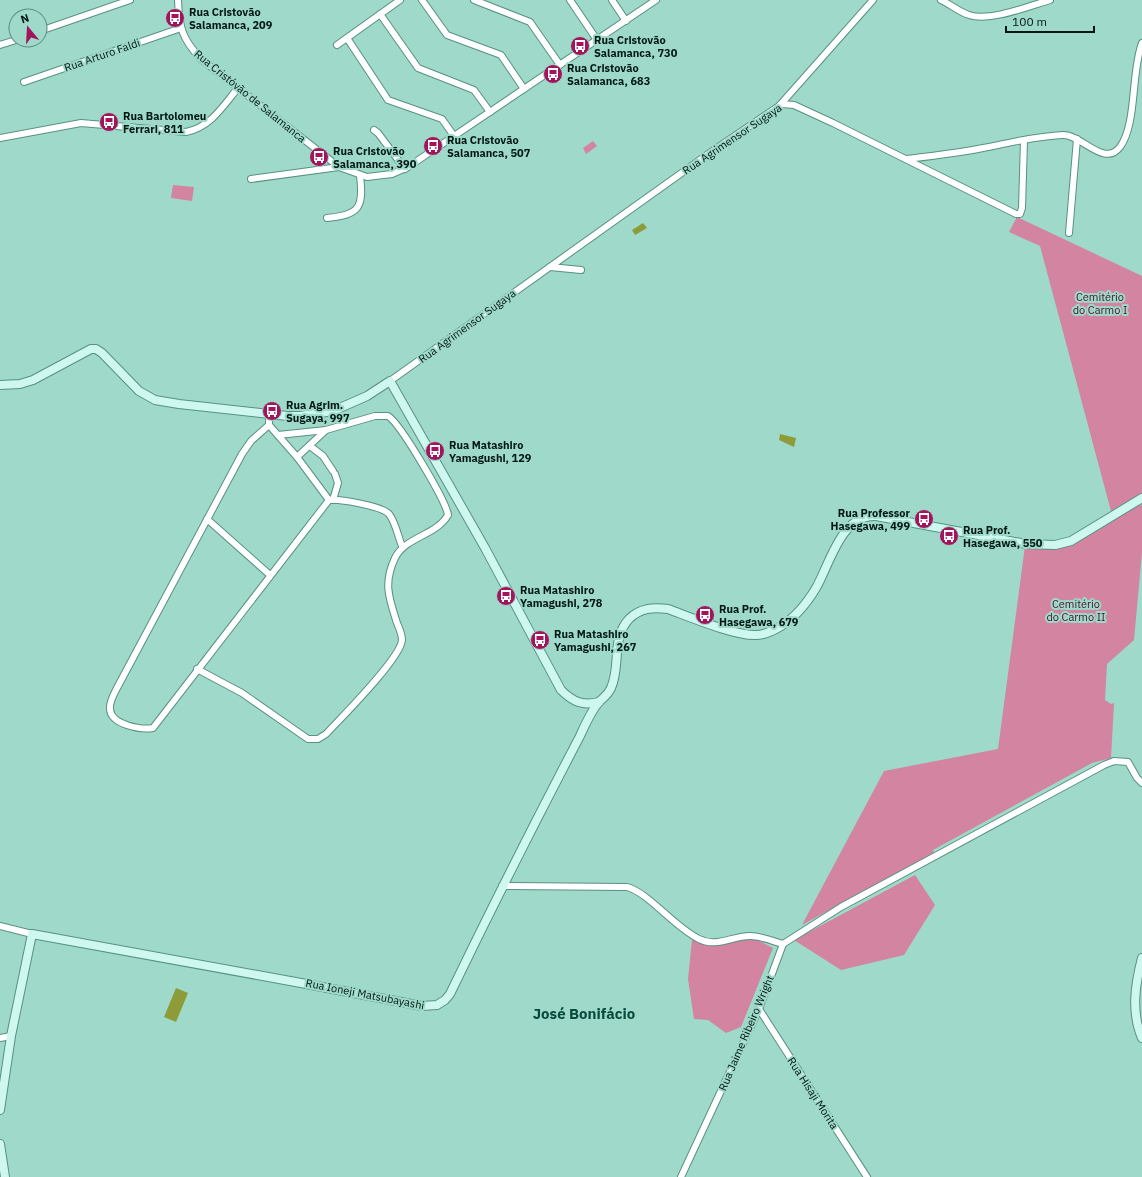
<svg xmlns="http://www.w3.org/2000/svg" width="1142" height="1177" viewBox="0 0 1142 1177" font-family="'IBM Plex Sans',sans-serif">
<rect width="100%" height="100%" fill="#9ed9ca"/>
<g fill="#d384a0">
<path d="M593,141L597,146L586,154L583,148Z"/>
<path d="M173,185L194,187L192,201L171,198Z"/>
<path d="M1017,217L1142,276V493L1111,511L1040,246L1009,232Z"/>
<path d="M1142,504V552L1134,640L1107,664L1105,700L1111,704L1114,703L1111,758L1092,763L933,850L934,852L930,855L802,925L884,771L998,749L1025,546H1054Z"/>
<path d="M915,875L935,905L904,955L841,970L794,940Z"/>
<path d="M754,938L773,948L741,1027L726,1033L708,1020L694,1019L688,979L692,940Z"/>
</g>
<g fill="#8d9c39">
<path d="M643,223L647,228L635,235L632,230Z"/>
<path d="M780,434L796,438L794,447L779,440Z"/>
<path d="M176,988L188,993L176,1022L164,1017Z"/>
</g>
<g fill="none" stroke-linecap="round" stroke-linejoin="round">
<g stroke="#579183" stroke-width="8">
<g id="street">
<path d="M178,0C179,27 182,39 201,59L339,167L367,177L392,174L408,167L656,0"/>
<path d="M422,0L447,35L501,55L524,89"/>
<path d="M474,0L530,22L560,65"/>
<path d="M570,0L597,40"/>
<path d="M612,0L626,21"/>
<path d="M941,0C950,4 959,12 969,15C990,22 1029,6 1050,0"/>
<path d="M380,14L418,68L474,90L490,112"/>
<path d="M40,31L130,0"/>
<path d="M347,38L388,100L442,119L454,136"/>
<path d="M0,45L16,40"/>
<path d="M337,45L400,0"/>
<path d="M24,82L181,28"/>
<path d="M780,105L873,0"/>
<path d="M374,130L378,133L405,169"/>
<path d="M0,138L81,123L186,132C211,127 223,106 238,88"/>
<path d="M907,159C932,156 958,153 983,148C1009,143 1036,136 1063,135C1081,134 1104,168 1120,147C1137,124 1131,72 1142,43"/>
<path d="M251,179L339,167"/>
<path d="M327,218C359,215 364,208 360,176"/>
<path d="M1069,233L1077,139"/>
<path d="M550,267L581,270"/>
<path d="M390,381L711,152L782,104L794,105L833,123L1016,214H1020L1022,208L1024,140"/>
<path d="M269,425L251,441L242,454L117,688C114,694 109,702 110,709C111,725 141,730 153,728L329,500L297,457L269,425V421"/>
<path d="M310,446L323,456L333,471"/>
<path d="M297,457L326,430"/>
<path d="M329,500C340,499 382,506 389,514C396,523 398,537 402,546"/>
<path d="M333,500L338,483L335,474"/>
<path d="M207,519L270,575"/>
<path d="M197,669L242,693L308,739H318L326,734C341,718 401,658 402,640C402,634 399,628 397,623C389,598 383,583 395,558C406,536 436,536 448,515C446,501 400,423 388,416H375L326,430L278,435"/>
<path d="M502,886L627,887C649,893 674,927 699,939C716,948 732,936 750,936C761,936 772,941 783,944"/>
<path d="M0,926L32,934"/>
<path d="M783,944L841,907L1104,765L1114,761L1128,762L1137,778L1142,783"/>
<path d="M759,1009L867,1177"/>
<path d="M0,1038L11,1036"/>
<path d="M681,1177L759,1009L783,944"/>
</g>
</g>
<g stroke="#579183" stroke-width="10">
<g id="secondary">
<path d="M0,385L20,384L33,380L91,349H96L102,353L139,391L155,400L179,404L287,416H300L333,411L367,396L390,381L485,548L561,690C573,702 583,706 599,702"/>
<path d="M1142,958C1135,985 1131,1012 1142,1038"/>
<path d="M0,1110L11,1036L32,934L301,983L422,1006L437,1005L445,1000L450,994C492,907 535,822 580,736C585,725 591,711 599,702C604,697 608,695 611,688C621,667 611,638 629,619C640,608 653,607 668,609C690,617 735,636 756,635C765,635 773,631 781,626C796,617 807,603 816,588C830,564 841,514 876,516L1026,544L1055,545L1071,541L1142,498"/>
<path d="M0,1144L5,1177"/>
</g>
</g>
<use href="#street" stroke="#fff" stroke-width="6"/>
<use href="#secondary" stroke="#cef8ef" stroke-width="8"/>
</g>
<defs>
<g id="bus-disc" transform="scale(1)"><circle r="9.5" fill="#a2155c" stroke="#9ed9ca"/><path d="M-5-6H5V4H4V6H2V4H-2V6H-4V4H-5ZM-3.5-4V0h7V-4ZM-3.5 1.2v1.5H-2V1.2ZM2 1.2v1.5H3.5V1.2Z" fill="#fff"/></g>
</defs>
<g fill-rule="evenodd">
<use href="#bus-disc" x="175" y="18"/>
<use href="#bus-disc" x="580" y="46"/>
<use href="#bus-disc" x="553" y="74"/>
<use href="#bus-disc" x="109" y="122"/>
<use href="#bus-disc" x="433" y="146"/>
<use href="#bus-disc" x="319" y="157"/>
<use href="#bus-disc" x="272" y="411"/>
<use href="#bus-disc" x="435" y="451"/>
<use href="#bus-disc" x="924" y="519"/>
<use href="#bus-disc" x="949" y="536"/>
<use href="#bus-disc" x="506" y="596"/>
<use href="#bus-disc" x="705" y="615"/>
<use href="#bus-disc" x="540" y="640"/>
</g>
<g text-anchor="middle" stroke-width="4" stroke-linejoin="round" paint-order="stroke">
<g font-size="11" font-weight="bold" fill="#001611" stroke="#9ed9ca" text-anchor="start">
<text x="189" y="16">Rua Cristovão<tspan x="189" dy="13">Salamanca, 209</tspan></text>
<text x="594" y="44">Rua Cristovão<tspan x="594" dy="13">Salamanca, 730</tspan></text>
<text x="567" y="72">Rua Cristovão<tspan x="567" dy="13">Salamanca, 683</tspan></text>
<text x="123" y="120">Rua Bartolomeu<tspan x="123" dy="13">Ferrari, 811</tspan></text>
<text x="447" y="144">Rua Cristovão<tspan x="447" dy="13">Salamanca, 507</tspan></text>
<text x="333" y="155">Rua Cristovão<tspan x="333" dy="13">Salamanca, 390</tspan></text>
<text x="286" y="409">Rua Agrim.<tspan x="286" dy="13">Sugaya, 997</tspan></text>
<text x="449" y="449">Rua Matashiro<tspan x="449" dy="13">Yamagushi, 129</tspan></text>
<text x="910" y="517" text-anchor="end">Rua Professor<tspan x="910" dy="13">Hasegawa, 499</tspan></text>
<text x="963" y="534">Rua Prof.<tspan x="963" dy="13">Hasegawa, 550</tspan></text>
<text x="520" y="594">Rua Matashiro<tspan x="520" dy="13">Yamagushi, 278</tspan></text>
<text x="719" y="613">Rua Prof.<tspan x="719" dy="13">Hasegawa, 679</tspan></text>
<text x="554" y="638">Rua Matashiro<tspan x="554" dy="13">Yamagushi, 267</tspan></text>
</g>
<g font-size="11" fill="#001611" stroke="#9ed9ca">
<text transform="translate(102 55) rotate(-19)" y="4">Rua Arturo Faldi</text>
<text transform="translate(250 96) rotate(39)" y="4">Rua Cristóvão de Salamanca</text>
<text transform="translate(732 139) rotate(-34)" y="4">Rua Agrimensor Sugaya</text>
<text transform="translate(467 326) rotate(-36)" y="4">Rua Agrimensor Sugaya</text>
<text transform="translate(365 994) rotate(11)" y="4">Rua Ioneji Matsubayashi</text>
<text transform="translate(746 1033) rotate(-67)" y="4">Rua Jaime Ribeiro Wright</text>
<text transform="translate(813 1093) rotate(57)" y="4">Rua Hisaji Morita</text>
</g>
<g font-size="11" fill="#4b0f2a" stroke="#9ed9ca">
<text x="1100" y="301">Cemitério<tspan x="1100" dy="13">do Carmo I</tspan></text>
<text x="1076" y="608">Cemitério<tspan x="1076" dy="13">do Carmo II</tspan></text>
</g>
<g font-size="15" font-weight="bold" fill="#0a4b3f" stroke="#9ed9ca">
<text x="584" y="1019">José Bonifácio</text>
</g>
</g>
<g transform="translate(28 28) rotate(342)"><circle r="19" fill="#9ed9ca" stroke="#5f8b80"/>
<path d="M0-3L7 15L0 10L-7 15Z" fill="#a2155c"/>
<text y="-6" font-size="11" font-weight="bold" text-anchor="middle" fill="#001611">N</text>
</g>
<path d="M1006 26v6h88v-6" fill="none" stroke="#001611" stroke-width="2"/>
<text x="1012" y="26" font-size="12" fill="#001611" stroke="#9ed9ca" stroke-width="3" paint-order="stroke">100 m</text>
</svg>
